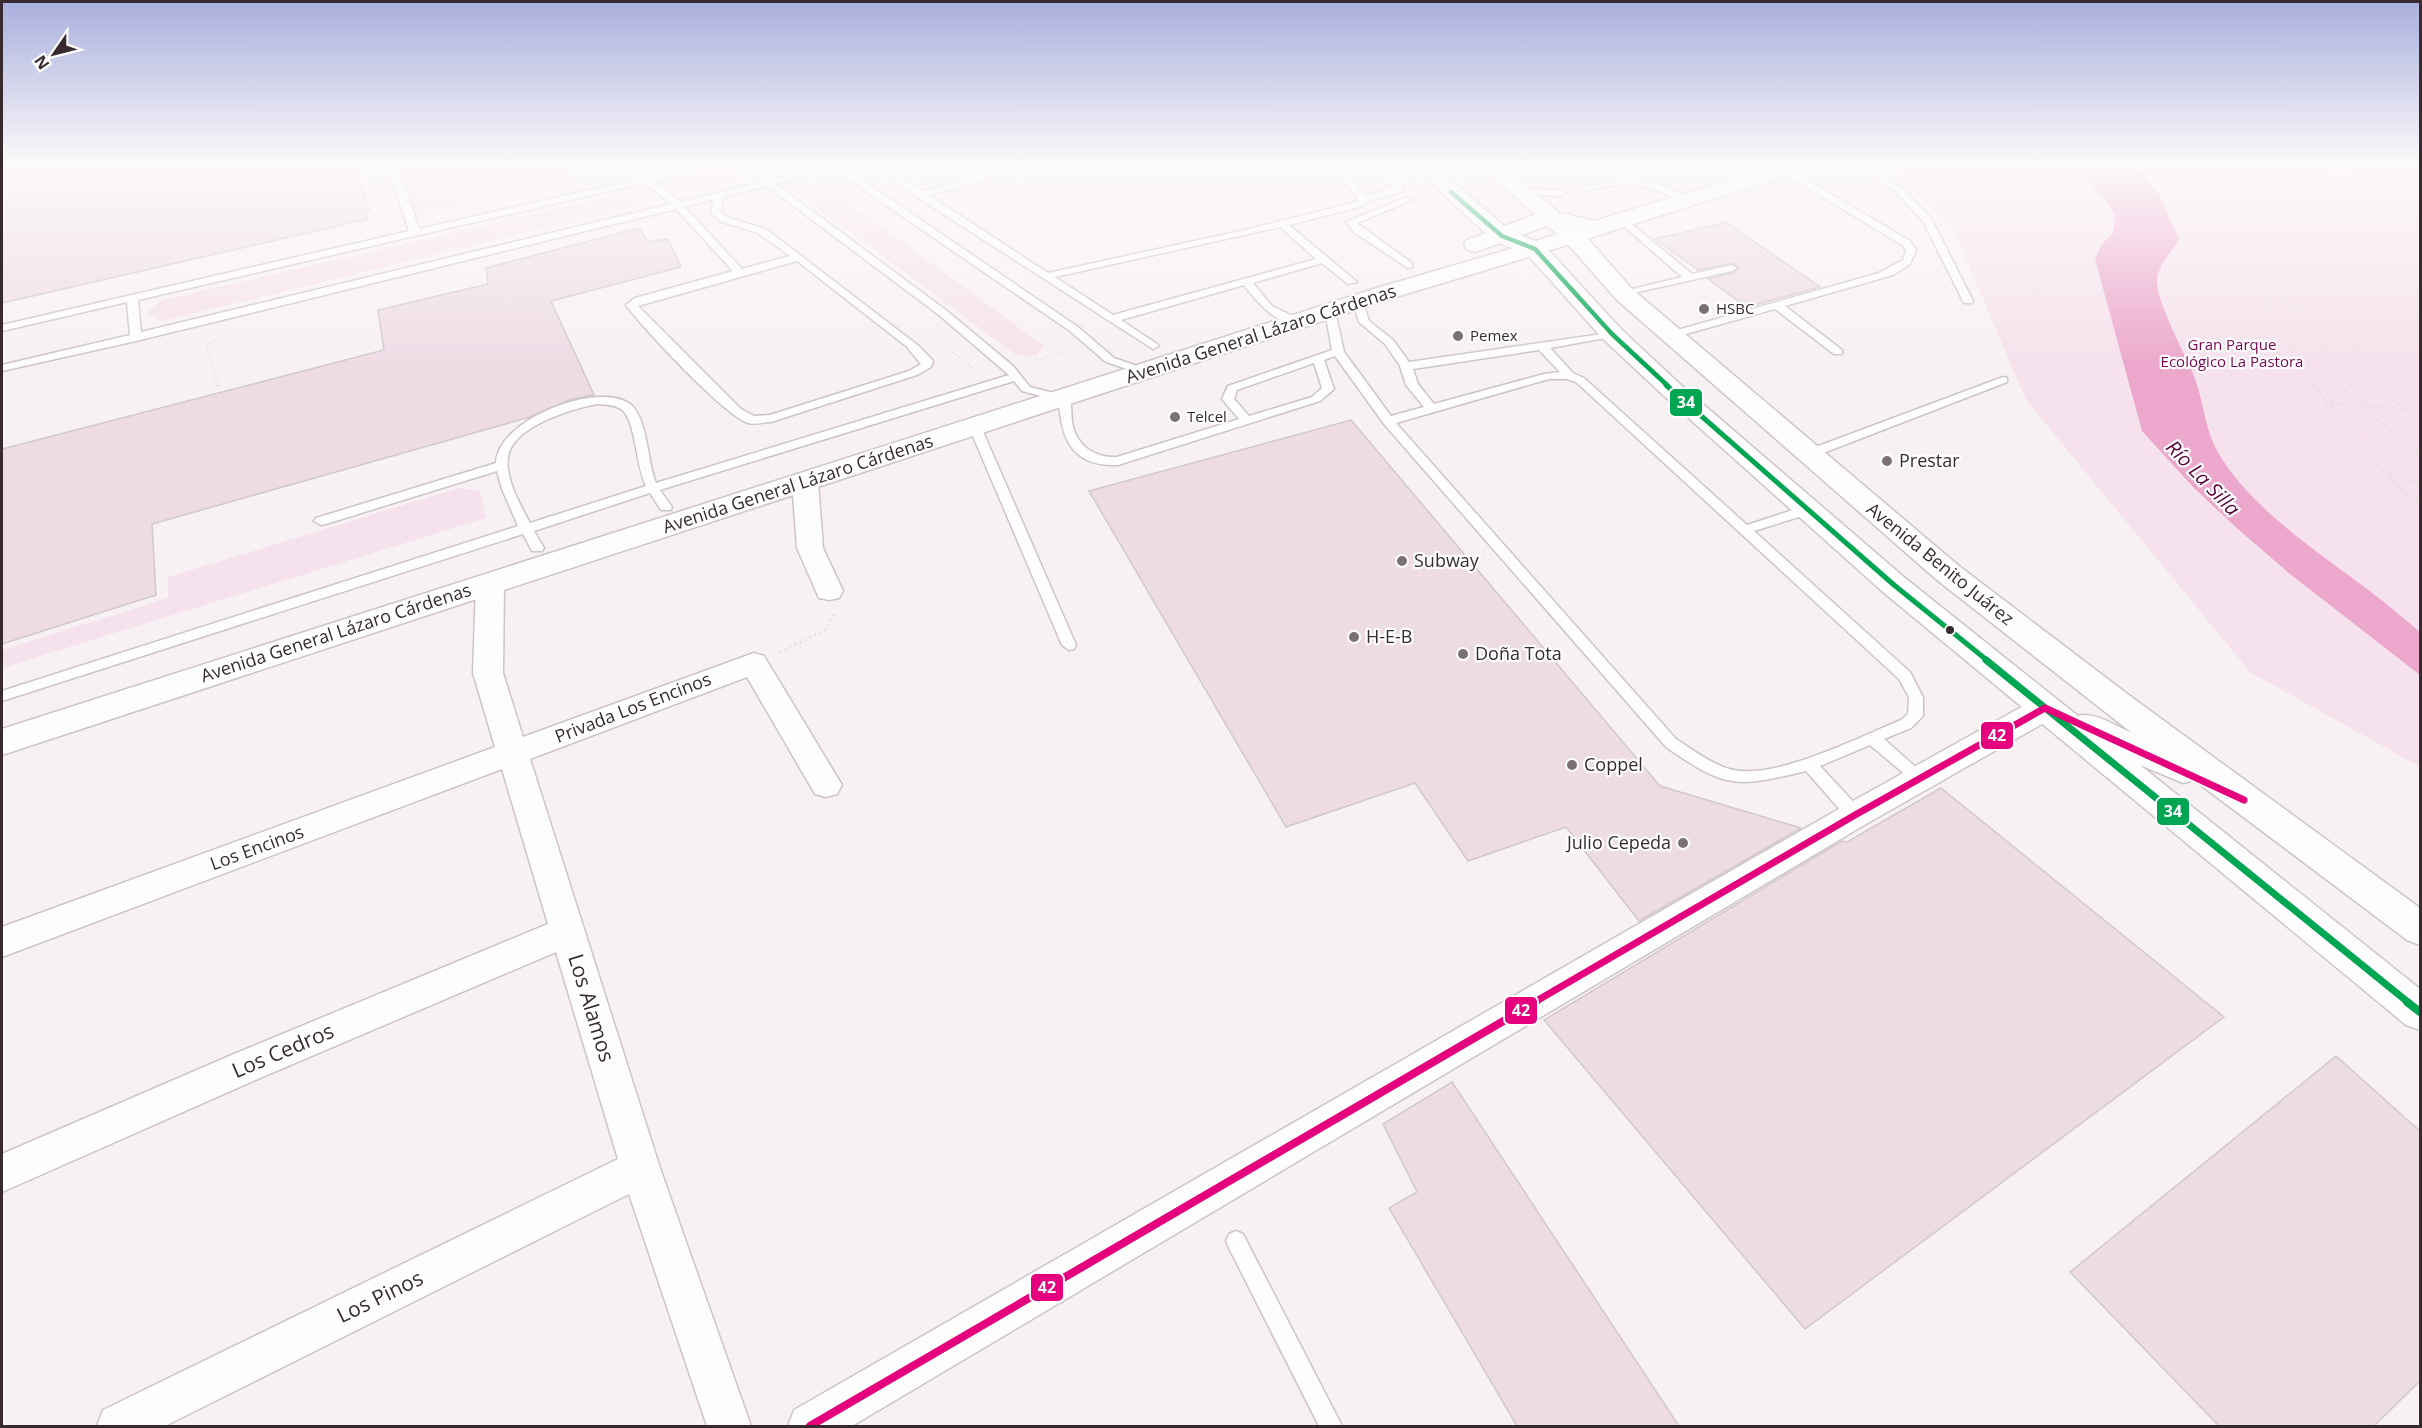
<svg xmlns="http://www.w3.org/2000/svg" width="2422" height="1428" viewBox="0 0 2422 1428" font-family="'Open Sans',sans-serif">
<rect width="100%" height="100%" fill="#f8f1f4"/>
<g fill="#f6e2ec">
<path d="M410,164H567L576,179L414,216L397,167Z"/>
<path d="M1885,164H2321L2335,173L2364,164H2420V767L2250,672L2026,400L1951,224Z"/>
<path d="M717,169L737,173V179C722,189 693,197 675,190L673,186L676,180Z"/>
<path d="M808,184H823L1044,346L1036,356L1016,355L798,193Z"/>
<path d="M633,191L646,197L639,205L162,321L146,313L162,300Z"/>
<path d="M459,488L480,491L486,518L2,668V650L168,598V577Z"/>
</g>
<path fill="#eca8cc" d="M2074,164H2133L2160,195L2179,240C2171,252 2158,266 2157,280C2155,297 2183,351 2191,369C2203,394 2203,422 2215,447C2245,504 2316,551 2367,589C2386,603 2403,618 2420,632V675L2290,574L2239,530L2194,488L2142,431L2095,259L2102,244L2113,233L2115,215L2102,196Z"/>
<g fill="#eedce5" stroke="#d1c8cc" stroke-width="1.5">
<path d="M2,164H354L370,211L366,212L368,219L2,303Z"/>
<path d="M1726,222L1820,287L1747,307L1708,279L1733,273L1739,269L1738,266L1732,263L1698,270L1655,239Z"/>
<path d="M639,228L648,242L668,239L681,267L551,301L594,395L572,399L530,417L152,524L156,595L2,644V449L384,350L378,310L488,284L486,268Z"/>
<path d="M1351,420L1660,786L1801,828L1639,921L1566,827L1468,861L1415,783L1286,827L1089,491Z"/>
<path d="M1941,788L2224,1017L1805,1329L1544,1020L1842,841L1847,842Z"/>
<path d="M2336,1056L2421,1132V1380L2374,1426H2219L2070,1272Z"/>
<path d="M1452,1082L1679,1426H1517L1389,1208L1417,1192L1383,1124Z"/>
</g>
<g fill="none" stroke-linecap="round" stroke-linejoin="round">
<g stroke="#cdc4c9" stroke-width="3">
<g id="lane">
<path d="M387,164H397L419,229L637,179L618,164H629L647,177L701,164H719L654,181L680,202L762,182L742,164H753L771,180L827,164H839L1078,327L1114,358L1149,370L1151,372L1145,375L1106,362L1070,331L833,169L776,184L947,311L1013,366L1030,387L1069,397C1072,404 1071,413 1072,421C1075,445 1094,458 1117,457L1239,419L1222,399L1228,386L1332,350L1325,311L1330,308L1335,311L1344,352L1391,416L1424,407L1406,385L1400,366L1385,344L1359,322L1353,302L1358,299L1363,302L1369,321L1393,340L1409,362L1616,332V336L1550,348L1573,373L1584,378L1747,525L1802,507H1812L1813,510L1812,513L1754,531L1910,672L1923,697V716L1911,728L1884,739L1928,778L1926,782H1914L1870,745L1820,766L1861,810L1863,815L1861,820L1855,821L1849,820L1806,771C1736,788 1726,789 1666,747L1384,424L1335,356L1324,360L1334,389L1320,401L1118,465C1073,467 1061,440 1059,401L1022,391L1014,381L660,490L672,507L671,510H661L650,493L534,531L544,548L542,551H532L523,534L2,701V691L518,526L502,489L497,471L326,524L321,525L314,521L316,518L496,463C496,421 597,380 630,404C648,418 647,462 656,483L1009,375L939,315L767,186L724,197L721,212L729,218L766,229L920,347L933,361L931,367L917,375L771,422C764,422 755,425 748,423C723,414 644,329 626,305L635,298L733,271L676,209L136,341L2,371V365L130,335L127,302L2,331V325L409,231ZM644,183L671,204L141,332L138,300ZM714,199L711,213L722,222L758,233L790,256L742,269L685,207ZM797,261L906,346L921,364L909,371L770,415L754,416L741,409L638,306ZM1539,350L1560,372L1544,374L1434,404L1418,384L1413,369ZM1314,363L1322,388L1312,397L1249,416L1234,399L1237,390ZM1549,379H1567L1576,382L1899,679L1909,697L1908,714L1901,720C1859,737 1772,782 1729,769C1710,763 1693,750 1676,739L1396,423ZM597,404C605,405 613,404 621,409C636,419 636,468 646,486L530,523C520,505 505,478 508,457C513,426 572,409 597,404Z"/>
<path d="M870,164H882L923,191C967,179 1012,164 1058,164L982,181L929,195L1048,273L1245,230L1357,202V196L1325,164H1336L1366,196L1394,187L1368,164H1379L1404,187L1400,192L1366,202L1363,206L1289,225L1357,282L1348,284L1322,263L1253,283L1272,306L1301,320V324C1279,328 1256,301 1244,285L1121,320L1157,344L1159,346L1153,349L917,197ZM1280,227L1316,259L1113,315L1055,277Z"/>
<path d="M1860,164H1871L1905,191L1931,218L1973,301L1972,303H1964L1923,221L1899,195Z"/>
<path d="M1781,168H1787L1910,241L1916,250L1910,264L1893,275L1785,306L1842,350V354H1834L1775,309L1675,337H1667V333L1879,273L1903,260L1906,250L1902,245L1781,172Z"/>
<path d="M1637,179L1662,185L1692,199C1683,206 1664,192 1653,189C1630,181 1607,186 1584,191L1579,188L1615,180Z"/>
<path d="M1521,189L1561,190L1566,193L1561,196L1518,194V190Z"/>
<path d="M1405,198L1413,200L1357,223L1412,263V267L1408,268L1355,233L1346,222Z"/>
<path d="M1623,217L1692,274L1732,265L1737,268L1732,271L1620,296V292L1682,277L1619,222V218Z"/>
<path d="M2003,377L2007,378V382L1813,457H1805L1803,454L1805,451Z"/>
<path d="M975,423L981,427L1076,645L1074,649L1069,650L1062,645L969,427Z"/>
<path d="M1236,1231L1243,1234L1342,1426H1319L1229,1248L1226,1241L1229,1234Z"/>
</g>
</g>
<g stroke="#cdc4c9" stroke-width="3">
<g id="street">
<path d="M805,474L814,476L818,482L823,548L843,591L839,598L829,600L819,598L797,548L792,482L796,476Z"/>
<path d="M490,574L500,576L504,583L503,673L523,737L754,653L764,656L842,785L837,794L826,797L815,794L747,677L530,759L660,1168L751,1426H707L629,1194L165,1426H97L103,1410L618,1159L556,952L260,1078L2,1192V1154L234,1054L548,924L502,769L2,957V927L495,747L473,673L476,583L480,576Z"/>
<path d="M2045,697L2056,700L2060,708L2056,716L1866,824L852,1426H788L794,1410L1844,806L2034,700Z"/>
</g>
</g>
<g stroke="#cdc4c9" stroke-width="3">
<path id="secondary" d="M1783,164H1815L1812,168C1673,211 1536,256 1396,297L2,755V729L1380,287L1527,244L1572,229L1552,224L1475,252L1467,250L1464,245L1467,240L1542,212L1550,210L1594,221Z"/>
</g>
<g stroke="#cdc4c9" stroke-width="3">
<path id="primary" d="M1410,164H1433L1510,231L1543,244L1621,329L1682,386L1905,578L2078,716C2094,711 2116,726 2132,733L1937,580L1616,299L1566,242L1478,164H1501L1582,232L1632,289L1959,566L2130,696L2420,908V945L2407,940L2194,780L2183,783L2140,765L2420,989V1030L2406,1025L1883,592L1664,396L1603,339L1527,254L1494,241Z"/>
</g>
<g stroke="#e1dfe0" stroke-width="2" stroke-dasharray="1 3" stroke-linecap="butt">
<path d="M486,164L501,195"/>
<path d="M573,164L580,177"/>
<path d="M357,174L374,170"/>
<path d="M2286,303L2351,386"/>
<path d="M987,324L1016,325"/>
<path d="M214,340L207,346L218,386"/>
<path d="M940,342L974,369"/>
<path d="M1028,362L1070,350"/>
<path d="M2314,386L2265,308L2269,303C2327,307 2353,342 2385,386"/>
</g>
<g stroke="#e1dfe0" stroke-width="3" stroke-dasharray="1.5 4" stroke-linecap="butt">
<path d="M218,385L219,390"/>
<path d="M2313,385L2378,466L2404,492L2420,501"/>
<path d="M2350,385L2376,418L2420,454"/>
<path d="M2326,402L2403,409L2384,385"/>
<path d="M2389,474L2402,480L2420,482"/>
<path d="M780,652L825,630L834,615"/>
</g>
<use href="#lane" fill="#fefdfd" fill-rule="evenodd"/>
<use href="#street" fill="#fefdfd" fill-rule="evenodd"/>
<use href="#secondary" fill="#fefdfd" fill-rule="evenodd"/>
<use href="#primary" fill="#fefdfd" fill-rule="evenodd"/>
<g stroke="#fff" stroke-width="8">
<path id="bus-1-far3" d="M1451,192L1502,236L1535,249L1612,334L1668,386"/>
</g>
<g stroke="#fff" stroke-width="9">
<path id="bus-1-far2" d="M1666,385L1894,585L1988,661"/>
</g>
<g stroke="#fff" stroke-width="11">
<path id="bus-1-far1" d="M1986,660L2409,1003"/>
</g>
<g stroke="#fff" stroke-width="13">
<path id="bus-1" d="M2407,1002L2420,1012"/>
</g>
<g stroke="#fff" stroke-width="11">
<path id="bus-2-far1" d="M1533,1003L1855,815L2045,708L2244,800"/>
</g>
<g stroke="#fff" stroke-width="13">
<path id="bus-2" d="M810,1426L1536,1002"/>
</g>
<use href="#bus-1-far3" stroke="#00a651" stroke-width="4.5"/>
<use href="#bus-1-far2" stroke="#00a651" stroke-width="5"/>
<use href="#bus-1-far1" stroke="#00a651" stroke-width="7"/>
<use href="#bus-1" stroke="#00a651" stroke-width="8"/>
<use href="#bus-2-far1" stroke="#e5007d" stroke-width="7"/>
<use href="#bus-2" stroke="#e5007d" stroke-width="8"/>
</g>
<linearGradient id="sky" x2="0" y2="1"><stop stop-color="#a9afdd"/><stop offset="0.45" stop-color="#fcf9fa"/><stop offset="1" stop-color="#fcf9fa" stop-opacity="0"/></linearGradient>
<rect width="2422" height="364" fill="url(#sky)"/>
<g fill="#7b7075" stroke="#fff" stroke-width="2">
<circle cx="1704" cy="309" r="6"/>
<circle cx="1458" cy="336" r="6"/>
<circle cx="1175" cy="417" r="6"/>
<circle cx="1887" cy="461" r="6"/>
<circle cx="1402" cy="561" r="6"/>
<circle cx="1354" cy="637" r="6"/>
<circle cx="1463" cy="654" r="6"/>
<circle cx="1572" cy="765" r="6"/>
<circle cx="1683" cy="843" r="6"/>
</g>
<circle fill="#372b30" stroke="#fff" stroke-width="2" cx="1950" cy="630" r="5"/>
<g text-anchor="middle" stroke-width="4.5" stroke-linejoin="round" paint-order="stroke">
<g font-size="15" fill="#372b30" stroke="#fff" text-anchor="start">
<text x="1716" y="314">HSBC</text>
<text x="1470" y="341">Pemex</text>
<text x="1187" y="422">Telcel</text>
</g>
<g font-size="15" fill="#7a0353" stroke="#fff">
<text x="2232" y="350">Gran Parque<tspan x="2232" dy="17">Ecológico La Pastora</tspan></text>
</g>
<g font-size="18" fill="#372b30" stroke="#fff">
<text transform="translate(1261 334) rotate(-18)" y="6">Avenida General Lázaro Cárdenas</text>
<text transform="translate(798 484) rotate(-18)" y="6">Avenida General Lázaro Cárdenas</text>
<text transform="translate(1940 564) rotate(39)" y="6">Avenida Benito Juárez</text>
<text transform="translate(336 633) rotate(-18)" y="6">Avenida General Lázaro Cárdenas</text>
<text transform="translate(633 708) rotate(-21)" y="6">Privada Los Encinos</text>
<text transform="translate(257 848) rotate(-20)" y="6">Los Encinos</text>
</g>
<g font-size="18" fill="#372b30" stroke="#fff" text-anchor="start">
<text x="1899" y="467">Prestar</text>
<text x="1414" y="567">Subway</text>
<text x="1366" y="643">H-E-B</text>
<text x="1475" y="660">Doña Tota</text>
<text x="1584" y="771">Coppel</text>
<text x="1671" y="849" text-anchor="end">Julio Cepeda</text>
</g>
<g font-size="20" font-style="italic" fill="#5a033c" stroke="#fff">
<text transform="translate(2203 478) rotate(46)" y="7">Río La Silla</text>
</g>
<g font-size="21" fill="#372b30" stroke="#fff">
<text transform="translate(591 1008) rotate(73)" y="7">Los Alamos</text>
<text transform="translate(283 1051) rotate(-23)" y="7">Los Cedros</text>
<text transform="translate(380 1297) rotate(-26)" y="7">Los Pinos</text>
</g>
</g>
<g stroke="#fff" stroke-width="2">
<rect x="1669" y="388" width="34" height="29" rx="6" fill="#00a651"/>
<rect x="1980" y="721" width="34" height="29" rx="6" fill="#e5007d"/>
<rect x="2156" y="797" width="34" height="29" rx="6" fill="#00a651"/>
<rect x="1504" y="996" width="34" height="29" rx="6" fill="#e5007d"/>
<rect x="1030" y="1273" width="34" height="29" rx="6" fill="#e5007d"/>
</g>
<g font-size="16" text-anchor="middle" font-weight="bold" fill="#fff">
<text x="1686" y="408">34</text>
<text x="1997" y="741">42</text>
<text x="2173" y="817">34</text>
<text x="1521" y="1016">42</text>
<text x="1047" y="1293">42</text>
</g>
<rect width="2422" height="1428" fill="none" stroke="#372b30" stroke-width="6"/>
<g transform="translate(54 54) rotate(235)" stroke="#ffffff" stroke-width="4.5" paint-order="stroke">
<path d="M0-4.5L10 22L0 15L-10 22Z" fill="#372b30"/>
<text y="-9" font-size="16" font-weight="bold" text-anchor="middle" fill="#372b30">N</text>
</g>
</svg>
